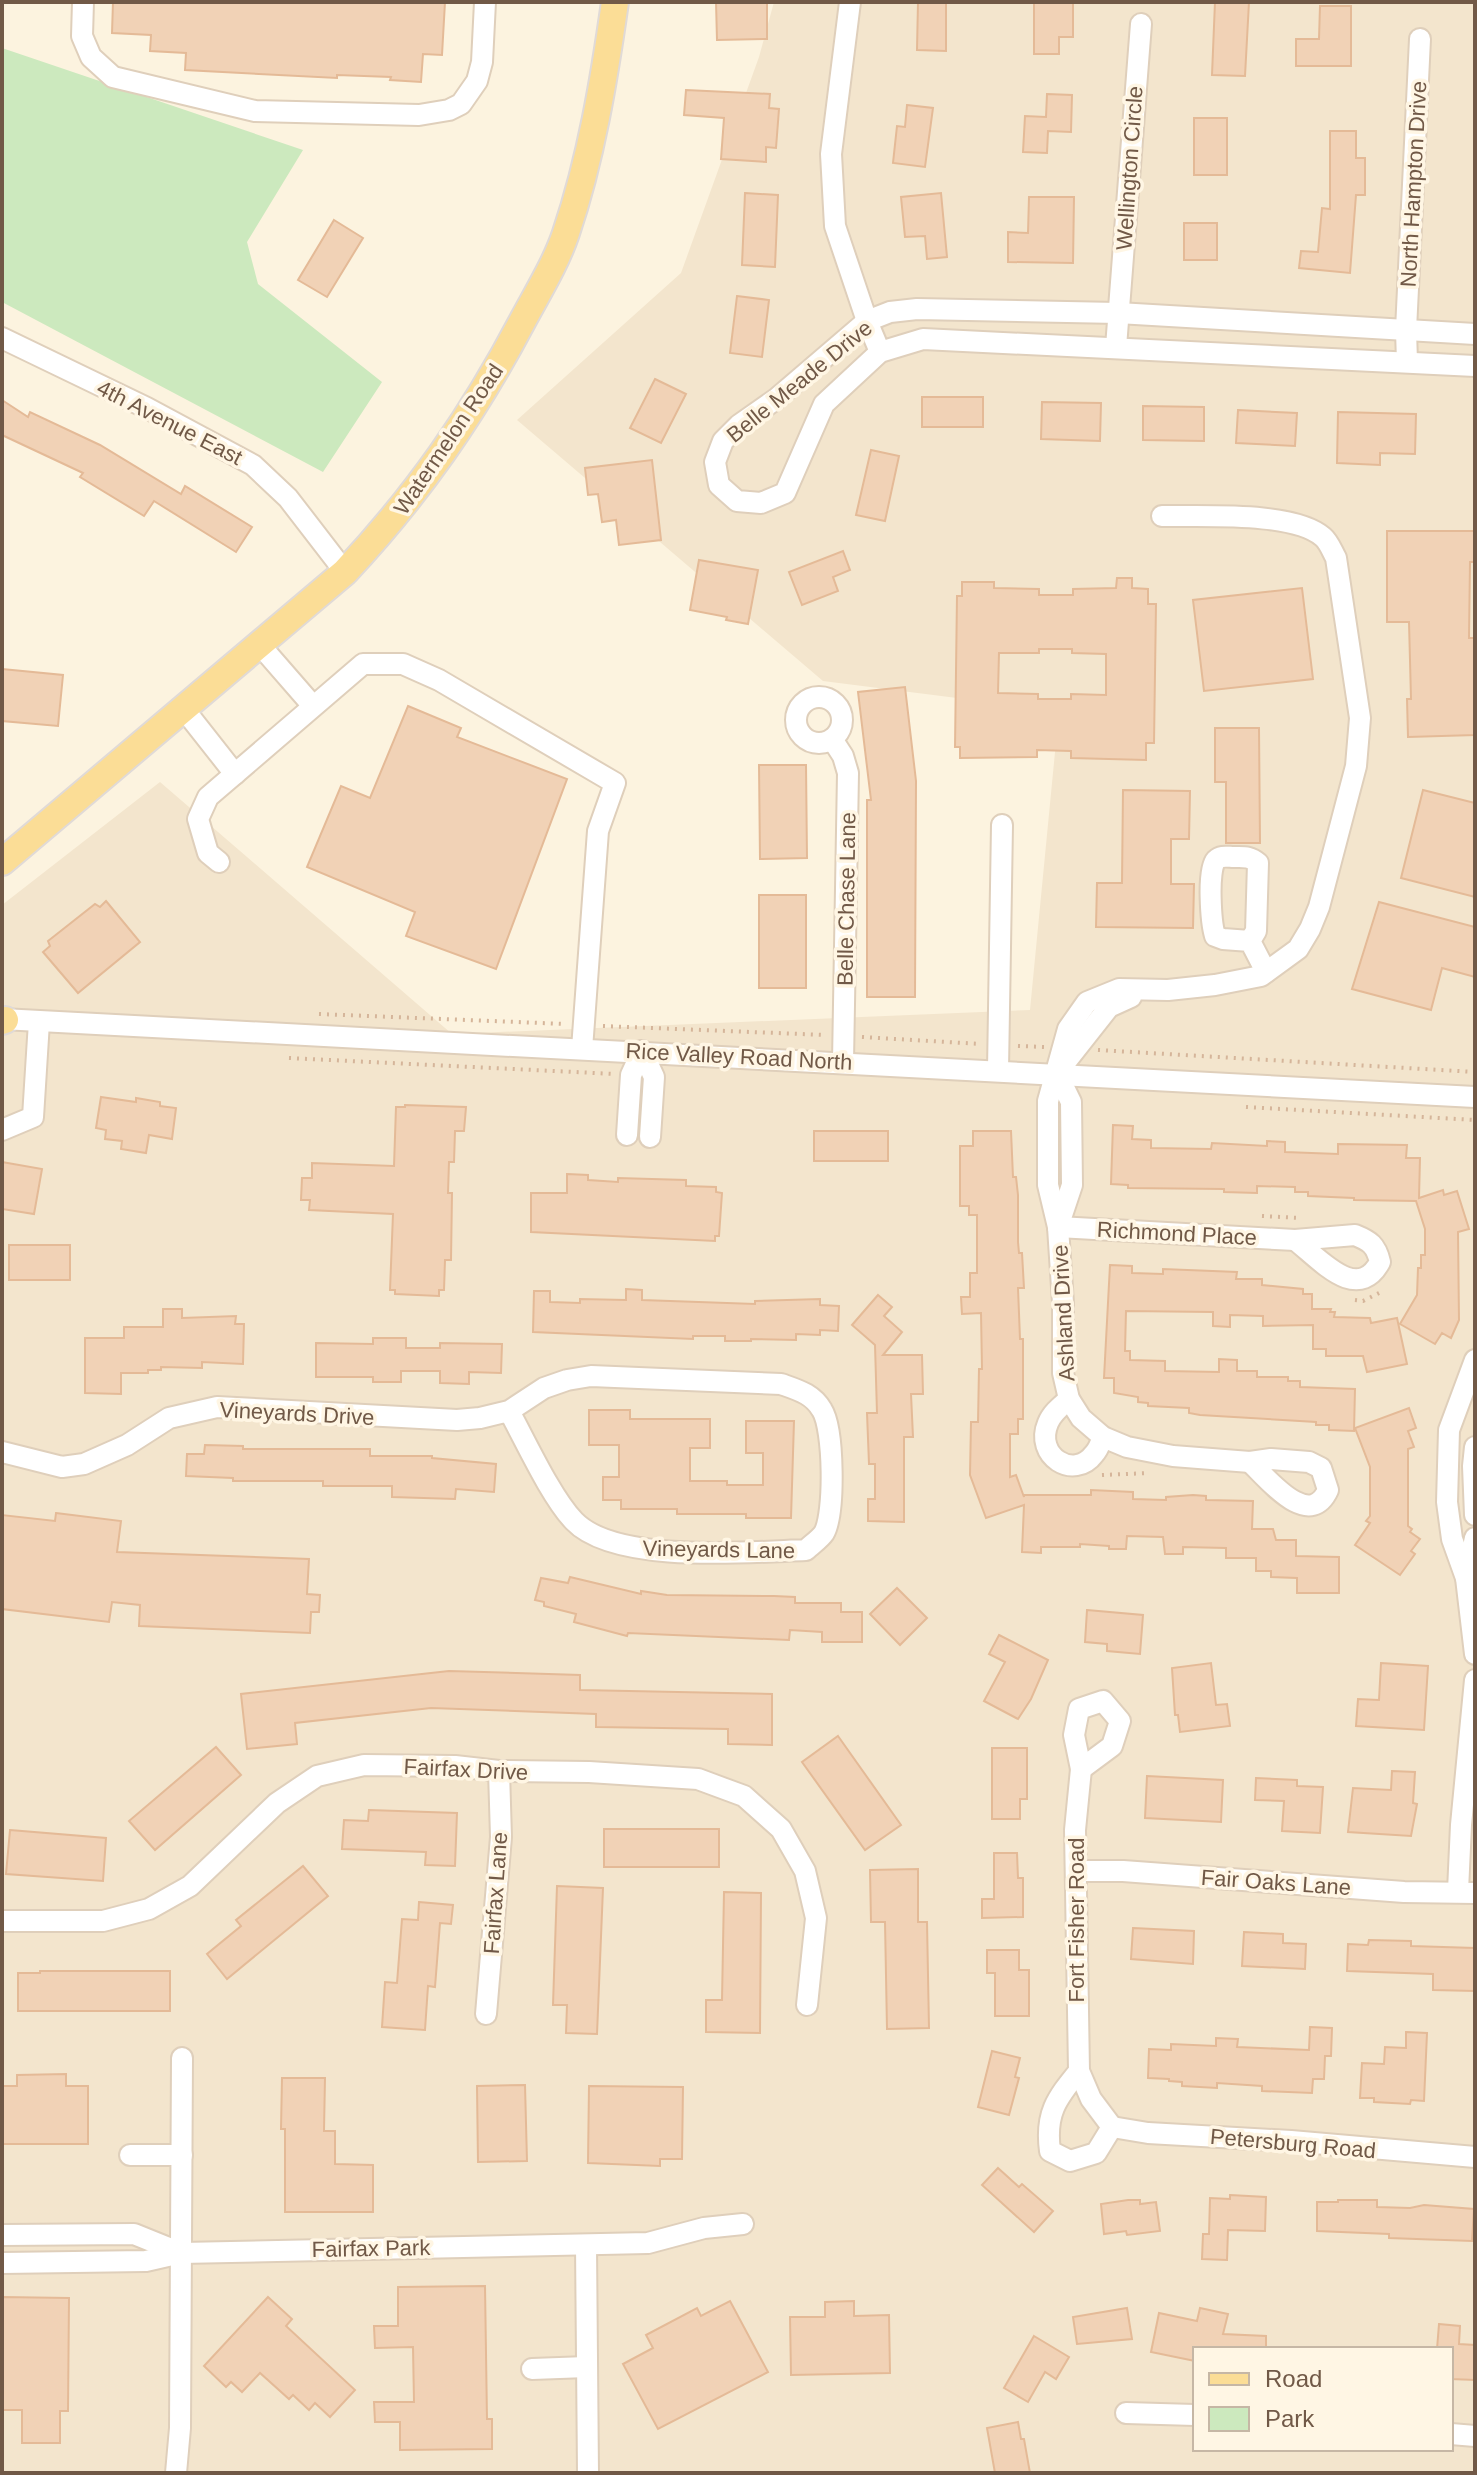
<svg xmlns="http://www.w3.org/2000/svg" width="1477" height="2475" viewBox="0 0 1477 2475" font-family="Helvetica,sans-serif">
<rect width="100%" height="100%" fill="#fcf3df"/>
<path fill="#f3e5cd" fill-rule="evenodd" d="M774,2H1475V2473H2V905L160,782L452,1034L1030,1010L1059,711L823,681L517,420L681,273L759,57ZM1195,2349H1451V2449H1195Z"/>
<path fill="#cce9be" d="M2,48L303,150L247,242L258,284L382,382L323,472L2,302Z"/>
<g fill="#f1d2b6" stroke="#e4ba97" stroke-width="2" fill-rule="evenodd">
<path d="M113,2H445L442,55L423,54L421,82L390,80L391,77L337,75V78L185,70L186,53L150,51L151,35L112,33Z"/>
<path d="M716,2H767V39L717,40Z"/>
<path d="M918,2H946V51L917,50Z"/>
<path d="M1034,2H1073V37H1059V54H1034Z"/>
<path d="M1215,2H1249L1245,76L1212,75Z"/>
<path d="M1320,6H1351V66H1296V39H1319Z"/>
<path d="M686,90L770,94L769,108L779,109L776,148L766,147V162L721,159L724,118L684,115Z"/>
<path d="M1047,94L1072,95L1071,132L1048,131L1047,153L1023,152L1025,116L1046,117Z"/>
<path d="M907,105L933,108L925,167L893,163L897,126L905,127Z"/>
<rect x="1194" y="118" width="33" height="57"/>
<path d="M1330,131H1356V158H1365V195H1356L1350,273L1299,268L1301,251L1318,252L1322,208L1330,209Z"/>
<path d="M745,193L778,195L775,267L742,265Z"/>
<path d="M941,193L947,257L927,259L925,236L905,237L901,197Z"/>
<path d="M1029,197H1074L1073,263L1008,262V232L1028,233Z"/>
<path d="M334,220L363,238L327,297L298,280Z"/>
<rect x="1184" y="223" width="33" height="37"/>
<path d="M737,296L769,300L762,357L730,353Z"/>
<path d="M655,379L686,394L661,443L630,428Z"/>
<rect x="922" y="397" width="61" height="30"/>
<path d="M2,400L28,417L30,412L100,445L181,494L185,486L252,527L236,552L154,501L144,516L80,477L83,473L2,435Z"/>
<path d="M1042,402L1101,403L1100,441L1041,439Z"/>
<path d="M1143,406L1204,407V441L1143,440Z"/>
<path d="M1238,410L1297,413L1295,446L1236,443Z"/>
<path d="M1338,412L1416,414L1415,454L1380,453V465L1337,463Z"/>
<path d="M871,450L899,456L885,521L856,515Z"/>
<path d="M652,460L661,540L619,545L616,520L602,522L598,494L588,495L585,468Z"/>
<path d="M1387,531H1475V562H1470L1469,638H1475V735L1408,737L1407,699H1411L1409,622H1387Z"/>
<path d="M843,551L850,570L833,577L838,591L802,605L789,572Z"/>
<path d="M699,560L758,570L748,624L726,620L727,617L690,610Z"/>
<path d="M1117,578H1132V588L1148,589V604H1156L1154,743H1146V760L1071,758V751L1037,750V757L960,758V747H955L957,596H962V582H994V588L1039,589V595H1073V589L1116,588ZM1039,649H1072V653L1106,654V695L1071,694V699H1038V694L998,693L999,653H1039Z"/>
<path d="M1302,588L1313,679L1204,691L1193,600Z"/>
<path d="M2,669L63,675L58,726L2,721Z"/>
<path d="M905,687L916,781L915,997H867V800H871L858,692Z"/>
<path d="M408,706L461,728L457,737L567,779L496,969L406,936L415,912L307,867L341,786L370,798Z"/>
<path d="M1215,728H1259L1260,843H1226V782H1215Z"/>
<path d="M759,765H806L807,858L760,859Z"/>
<path d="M1123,790L1190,791L1189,839H1171V884H1194L1193,928L1096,927L1097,883H1122Z"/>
<path d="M1423,790L1475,803V897L1401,878Z"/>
<rect x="759" y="895" width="47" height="93"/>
<path d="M106,901L140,942L78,993L43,952L50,946L48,941L95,904L100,907Z"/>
<path d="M1379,902L1475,927V977L1442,968L1431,1010L1352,989Z"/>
<path d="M101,1097L136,1102V1098L160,1102V1106L176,1108L172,1139L149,1135L146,1153L121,1149L122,1141L105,1139L106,1130L96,1128Z"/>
<path d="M405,1105L466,1107L464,1131H455L454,1162H449L448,1193H452L451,1260H445L444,1290H439V1296L395,1294V1290H390L393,1214L309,1210L310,1200H301L302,1178H312V1163L394,1166L396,1107H405Z"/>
<path d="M1113,1125L1133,1126L1132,1139L1151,1140V1148L1211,1149L1212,1143L1267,1146V1141L1285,1142V1152L1338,1154V1144L1407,1145L1406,1158H1420L1419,1198L1443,1190L1444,1195L1457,1191L1469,1229L1458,1232L1459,1320L1451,1338L1442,1333L1435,1344L1400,1324L1417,1295L1418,1268H1421V1255H1425V1229L1416,1201L1354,1200V1198L1308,1196V1192H1295V1187L1257,1186V1193L1224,1192V1189L1128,1188V1185L1111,1184Z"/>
<rect x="814" y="1131" width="74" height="30"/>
<path d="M973,1131H1011L1013,1177H1016L1018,1195V1242L1019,1253H1022L1024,1288H1018L1020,1339H1023V1419H1018V1434H1010V1477L1016,1475L1024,1497V1495H1091V1490L1133,1492V1499L1166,1500V1497L1193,1495L1206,1496V1500L1253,1501L1252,1529H1273L1276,1540H1296V1556L1339,1557V1593H1297V1578L1271,1577V1571H1256V1558H1226V1548L1183,1547V1554H1165L1163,1537L1127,1536L1126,1549H1109V1546L1080,1544V1547H1041V1553L1022,1552L1024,1505L986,1518L970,1475L971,1422H978L979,1369H982L981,1313L962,1314L961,1297H970V1273H977V1215H969V1206H960V1146H973Z"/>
<path d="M2,1162L42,1169L34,1214L2,1209Z"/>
<path d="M567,1174L588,1175V1180L618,1182V1178L686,1180V1186L716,1187V1192L722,1193L719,1236H715V1241L531,1232V1193H567Z"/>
<rect x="9" y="1245" width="61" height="35"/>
<path d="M1110,1265L1132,1266V1273L1163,1274V1269L1237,1272L1236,1279H1262V1285L1303,1289V1294H1312V1309H1331L1330,1312H1335L1334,1317L1370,1318L1371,1323L1397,1318L1407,1364L1367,1372L1363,1356H1326V1349H1313V1325L1263,1326V1316L1230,1315V1327L1213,1326V1312L1126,1311L1125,1351H1130V1360L1165,1361V1371L1219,1372V1359L1237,1360V1371H1257V1377H1288V1381H1300V1387L1355,1389L1354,1431L1329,1430V1425H1316V1422L1200,1415L1189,1413V1408L1148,1406V1403L1138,1402V1397L1114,1393V1378H1104Z"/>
<path d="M626,1289L642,1290V1300L755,1304V1301L820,1299V1305L839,1306L838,1331L820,1330V1335L796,1334V1340L751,1339V1341H725V1336H693V1339L533,1332L534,1291H550V1302L580,1303V1299L626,1300Z"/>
<path d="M878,1295L892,1307L884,1316L902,1332L883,1355H922L923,1394H911L913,1437H904V1522L868,1521V1499H875V1464H869L867,1413H877L875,1345L852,1325Z"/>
<path d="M163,1309H182V1318L236,1316L235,1324H244L243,1364L202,1362V1368L161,1367V1370H148V1373H121V1394L85,1393V1338H124V1327H163Z"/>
<path d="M373,1338H406V1348H440V1343L502,1344L501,1373L469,1372V1384L440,1383V1371H401V1382H373V1377H316V1343L373,1344Z"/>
<path d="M1409,1408L1416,1428L1408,1431L1414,1447L1408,1449V1526L1412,1529L1410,1532L1420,1539L1411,1551L1415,1554L1400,1575L1355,1545L1370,1523L1366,1521L1370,1516V1467L1355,1428Z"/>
<path d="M589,1410H630V1419H710V1448H690V1481H727V1485H763V1453H746V1421H794L791,1518H746V1514H677V1509H621V1500H603V1477H619V1445H589Z"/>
<path d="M205,1445L243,1446V1449H370V1456H432V1458L496,1464L494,1492L456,1489L455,1499L392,1497V1486H323V1481H233V1478L186,1476L187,1454H204Z"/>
<path d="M56,1513L121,1521L117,1552L309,1559L307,1594L320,1595L319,1612H311L310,1633L139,1626L140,1605L112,1602L109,1622L2,1609V1515L55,1521Z"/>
<path d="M570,1577L641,1594V1591L667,1595L774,1596L795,1597V1603H841V1612H862V1642H822V1632L790,1630L789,1640L628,1633L627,1636L574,1622L576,1614L544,1606V1602L535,1600L541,1578L568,1583Z"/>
<path d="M897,1588L927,1618L900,1645L870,1614Z"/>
<path d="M1087,1610L1143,1615L1140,1654L1107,1651V1644L1085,1642Z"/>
<path d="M999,1635L1048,1660L1031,1699L1018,1719L984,1701L1005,1662L989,1654Z"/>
<path d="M1211,1663L1216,1705L1227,1704L1230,1726L1180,1732L1178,1715H1175L1172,1668Z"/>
<path d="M1381,1663L1428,1666L1424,1730L1356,1726L1358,1699L1379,1700Z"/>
<path d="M449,1671L580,1675V1690L772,1694V1745L728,1744V1729L596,1727V1714L431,1708L295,1723L297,1744L247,1749L241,1694Z"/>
<path d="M838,1736L901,1825L865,1850L802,1762Z"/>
<path d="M216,1747L241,1775L155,1850L129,1821Z"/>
<path d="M992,1748H1027V1799H1020V1819H992Z"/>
<path d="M1392,1771L1415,1772L1413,1803L1417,1804L1411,1836L1348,1832L1353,1788L1391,1790Z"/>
<path d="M1147,1776L1223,1780L1221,1822L1145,1818Z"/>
<path d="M1256,1778L1297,1780V1786L1323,1787L1320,1833L1282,1831L1284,1801L1255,1800Z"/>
<path d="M369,1810L457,1813L455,1866L425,1865L426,1852L342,1849L344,1820L368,1821Z"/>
<rect x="604" y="1829" width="115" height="38"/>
<path d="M10,1830L106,1838L103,1881L6,1874Z"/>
<path d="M994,1853H1017L1018,1878H1023V1917L982,1918V1899H994Z"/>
<path d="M303,1866L328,1896L227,1979L207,1954L241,1926L236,1920Z"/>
<path d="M918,1869V1922H927L929,2028L887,2029L885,1922H871L870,1870Z"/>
<path d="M557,1886L603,1888L597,2034L566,2033L567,2005H553Z"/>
<path d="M724,1892L761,1893L760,2033L706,2032V2000H722Z"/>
<path d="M419,1902L453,1905L451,1924L440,1923L435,1987L428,1986L425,2030L382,2027L385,1982L397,1983L402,1919L418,1920Z"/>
<path d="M1133,1928L1194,1931L1193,1964L1131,1959Z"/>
<path d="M1244,1932L1283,1934V1943L1306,1944L1305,1969L1242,1966Z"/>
<path d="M1369,1940L1411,1941V1946L1475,1948V1991L1433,1990V1974L1347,1971L1348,1944L1368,1945Z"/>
<path d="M987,1950H1019V1970H1029V2016H995V1973H987Z"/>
<path d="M40,1971H170V2011H18V1973H40Z"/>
<path d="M1310,2027L1332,2028L1331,2056H1325L1324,2079H1313L1312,2093L1262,2091V2086L1217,2083V2088L1182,2086V2082L1169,2081V2079L1148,2078L1149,2049L1171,2050V2044L1216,2046V2038L1238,2039L1237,2047L1309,2050Z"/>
<path d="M1406,2032L1427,2033L1424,2101L1411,2100L1410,2104L1374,2102V2098H1360L1362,2063L1384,2064L1385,2047L1406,2048Z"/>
<path d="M992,2051L1020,2058L1015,2077L1019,2078L1009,2115L978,2107Z"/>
<path d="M66,2074V2086H88V2144H2V2086H17V2075Z"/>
<path d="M282,2078H325L324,2131H335V2164L373,2165V2212H285V2129H281Z"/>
<path d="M525,2085L527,2161L478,2162L477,2086Z"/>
<path d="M589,2086L683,2087L682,2159H660V2166L588,2163Z"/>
<path d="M998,2168L1019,2187L1022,2184L1053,2211L1034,2232L982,2185Z"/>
<path d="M1230,2195L1266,2197L1265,2231L1228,2230L1227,2260L1202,2259L1203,2234H1209L1210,2198L1230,2199Z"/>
<path d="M1128,2200H1140V2204L1156,2202L1160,2231L1127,2235L1126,2231L1104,2234L1101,2204Z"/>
<path d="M1338,2200H1377V2207L1410,2208L1424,2205L1474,2209L1472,2241L1389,2238V2234L1317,2231V2202H1338Z"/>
<path d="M485,2286L487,2419H492V2449L400,2450V2422H375L374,2402H414L413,2347L375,2348L374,2326H398V2287Z"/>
<path d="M2,2297L69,2298L68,2411H60V2443H22V2410H2Z"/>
<path d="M268,2297L292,2319L286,2326L355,2390L330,2417L315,2403L309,2410L293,2395L289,2399L260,2373L242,2392L231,2382L226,2387L204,2366Z"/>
<path d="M730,2301L768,2372L658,2429L623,2364L653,2348L646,2335L697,2308L701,2316Z"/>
<path d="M854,2301V2316L889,2315L890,2373L791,2375L790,2317H825V2302Z"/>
<path d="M1127,2308L1132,2339L1077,2344L1073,2317Z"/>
<path d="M1200,2308L1228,2314L1223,2334L1266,2336V2349H1195V2361L1151,2352L1159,2313L1197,2321Z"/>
<path d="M1439,2324L1460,2326L1459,2344L1475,2345V2380L1451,2379V2349H1437Z"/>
<path d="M1034,2336L1069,2357L1056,2379L1045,2372L1028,2402L1004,2388Z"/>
<path d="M1018,2422L1021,2439H1024L1030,2473H995L987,2428Z"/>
</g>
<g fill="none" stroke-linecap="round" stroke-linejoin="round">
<g stroke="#dfcfbb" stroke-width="24">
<g id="minor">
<path d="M83,2L82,36L91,57L113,77L255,111L419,115L449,110L461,104L477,81L482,62L485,2"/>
<path d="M850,2L831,154L835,226L867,321L880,352"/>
<path d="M1475,334L1118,313L917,309L890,312L867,321L776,399L739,425L723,441L715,462L719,485L737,501L761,503L785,493L824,404L880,352L923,339L1475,366"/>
<path d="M2,338L147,408L253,465L288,498L345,572"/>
<path d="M1116,347L1141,24"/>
<path d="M1407,362L1406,330L1420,39"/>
<path d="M1162,516C1202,517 1293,511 1323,537C1329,542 1332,551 1336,558L1360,718L1356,766L1319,907L1310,929L1298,949L1261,976L1215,985L1168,990L1119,989L1087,1002L1068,1029L1048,1101V1185L1058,1227L1063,1303V1373L1069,1399L1081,1418L1103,1437L1127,1447L1173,1456L1250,1462"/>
<path d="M259,644L313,706"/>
<circle cx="819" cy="720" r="23"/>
<path d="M183,708L235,774"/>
<path d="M832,739L843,756L848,773L843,1062"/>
<path d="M219,862L208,853L198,819L208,797L363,664H403L439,680L615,783L598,831L582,1049"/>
<path d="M1250,941L1256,931L1258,863C1250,856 1244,857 1234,857C1228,857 1221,855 1216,860C1207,870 1211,923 1215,936L1223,939L1250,941L1266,972"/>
<path d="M2,1019L1475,1097"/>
<path d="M642,1051L654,1077L650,1137"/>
<path d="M1064,1064L1109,1007L1131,997"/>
<path d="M998,1070L1002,825"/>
<path d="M1057,1073L1071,1102L1072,1185L1058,1227"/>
<path d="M2,1130L33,1117L39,1022"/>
<path d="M627,1135L631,1075L642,1051"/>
<path d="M1058,1227L1295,1240"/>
<path d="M1355,1235C1370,1241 1376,1245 1380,1262C1357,1304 1320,1259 1295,1240Z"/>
<path d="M1475,1360L1449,1430L1447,1502L1452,1539L1466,1578L1475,1654"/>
<path d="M1069,1399C1061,1406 1052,1413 1048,1423C1034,1456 1074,1481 1094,1454C1098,1450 1101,1442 1103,1437"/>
<path d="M1475,1447L1473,1466L1475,1515"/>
<path d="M2,1452L62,1467L84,1464L127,1445L169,1418L217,1407L457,1420L480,1418L509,1411L544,1388L567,1380L591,1376L781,1384C798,1390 813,1394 822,1410C834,1429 835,1514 824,1533C820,1539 811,1545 806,1550C749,1552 615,1564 574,1521C551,1497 526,1442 509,1411"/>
<path d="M1271,1459L1309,1462L1321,1468L1328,1490C1309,1531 1268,1479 1250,1462Z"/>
<path d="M1466,1578L1475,1538"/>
<path d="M1103,1701L1120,1721L1112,1746L1081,1769L1074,1735L1079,1709Z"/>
<path d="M1081,1769L1075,1830L1079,2071C1056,2099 1045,2114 1050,2151L1070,2161L1096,2153L1112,2127"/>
<path d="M1077,1871H1123L1404,1892L1475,1893"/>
<path d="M1458,1891L1461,1825L1475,1680"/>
<path d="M2,1921H103L149,1909L190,1886L277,1803L317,1776L364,1765L455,1766L499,1771L589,1772L698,1779L744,1796L781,1829L805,1871L816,1918L807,2005"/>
<path d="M486,2014L501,1837L499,1771"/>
<path d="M1079,2071L1091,2099L1112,2127"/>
<path d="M1112,2127L1148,2133L1291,2141L1475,2157"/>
<path d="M130,2155H182"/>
<path d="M2,2235L134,2234L181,2253L648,2243L704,2228L743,2224"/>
<path d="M586,2245L588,2473"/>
<path d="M2,2263L146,2261L181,2253"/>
<path d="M532,2369L587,2367"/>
<path d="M1126,2413L1195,2415"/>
<path d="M1451,2434L1475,2436"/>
<path d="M176,2473L180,2428L182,2058"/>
</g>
</g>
<g stroke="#e0dad7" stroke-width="30">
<g id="major">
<path d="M2,862L345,572C418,494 473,415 523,320C538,292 556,263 566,233C591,159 604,80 615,2"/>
<path d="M2,1021L5,1020"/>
</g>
</g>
<g stroke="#d5b59a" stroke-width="4" stroke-dasharray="2 6" stroke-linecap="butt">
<path d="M319,1014L566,1024"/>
<path d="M603,1026L826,1035"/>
<path d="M862,1037L981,1044"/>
<path d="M1018,1046L1045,1047"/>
<path d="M1098,1050L1475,1072"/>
<path d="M289,1058L615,1074"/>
<path d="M1246,1107L1475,1120"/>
<path d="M1262,1216L1301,1218"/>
<path d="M1355,1300L1363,1301L1383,1291"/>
<path d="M1102,1475L1149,1473"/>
</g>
<use href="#minor" stroke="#fff" stroke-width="20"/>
<use href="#major" stroke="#fbdd96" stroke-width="26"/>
</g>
<g text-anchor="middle" stroke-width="7" stroke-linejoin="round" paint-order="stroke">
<g font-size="22" fill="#715947" stroke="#fff6e4">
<text transform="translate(1129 168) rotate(-86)" y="8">Wellington Circle</text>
<text transform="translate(1413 184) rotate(-87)" y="8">North Hampton Drive</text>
<text transform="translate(799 381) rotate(-39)" y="8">Belle Meade Drive</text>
<text transform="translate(170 422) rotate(27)" y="8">4th Avenue East</text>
<text transform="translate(448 439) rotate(-56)" y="8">Watermelon Road</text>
<text transform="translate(846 899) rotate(-89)" y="8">Belle Chase Lane</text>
<text transform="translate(739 1056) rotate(3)" y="8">Rice Valley Road North</text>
<text transform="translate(1177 1233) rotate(3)" y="8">Richmond Place</text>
<text transform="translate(1063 1313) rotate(-93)" y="8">Ashland Drive</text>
<text transform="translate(297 1413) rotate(3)" y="8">Vineyards Drive</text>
<text transform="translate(719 1549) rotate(1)" y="8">Vineyards Lane</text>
<text transform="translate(466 1769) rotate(3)" y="8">Fairfax Drive</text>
<text transform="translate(1276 1882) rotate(4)" y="8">Fair Oaks Lane</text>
<text transform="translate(495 1893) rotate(-86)" y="8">Fairfax Lane</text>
<text transform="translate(1076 1920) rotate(-90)" y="8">Fort Fisher Road</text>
<text transform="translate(1293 2143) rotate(5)" y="8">Petersburg Road</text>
<text transform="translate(371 2248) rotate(-1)" y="8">Fairfax Park</text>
</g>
</g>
<rect width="1477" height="2475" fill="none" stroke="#715947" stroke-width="8"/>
<rect x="1193" y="2347" width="260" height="104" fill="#fff6e4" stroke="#c6b7a5" stroke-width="2"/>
<rect x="1209" y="2373" width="40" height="12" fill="#fbdd96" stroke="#c6b7a5" stroke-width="2"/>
<text x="1265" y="2387" font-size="24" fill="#715947">Road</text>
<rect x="1209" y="2407" width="40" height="24" fill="#cce9be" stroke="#c6b7a5" stroke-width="2"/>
<text x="1265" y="2427" font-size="24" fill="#715947">Park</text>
</svg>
